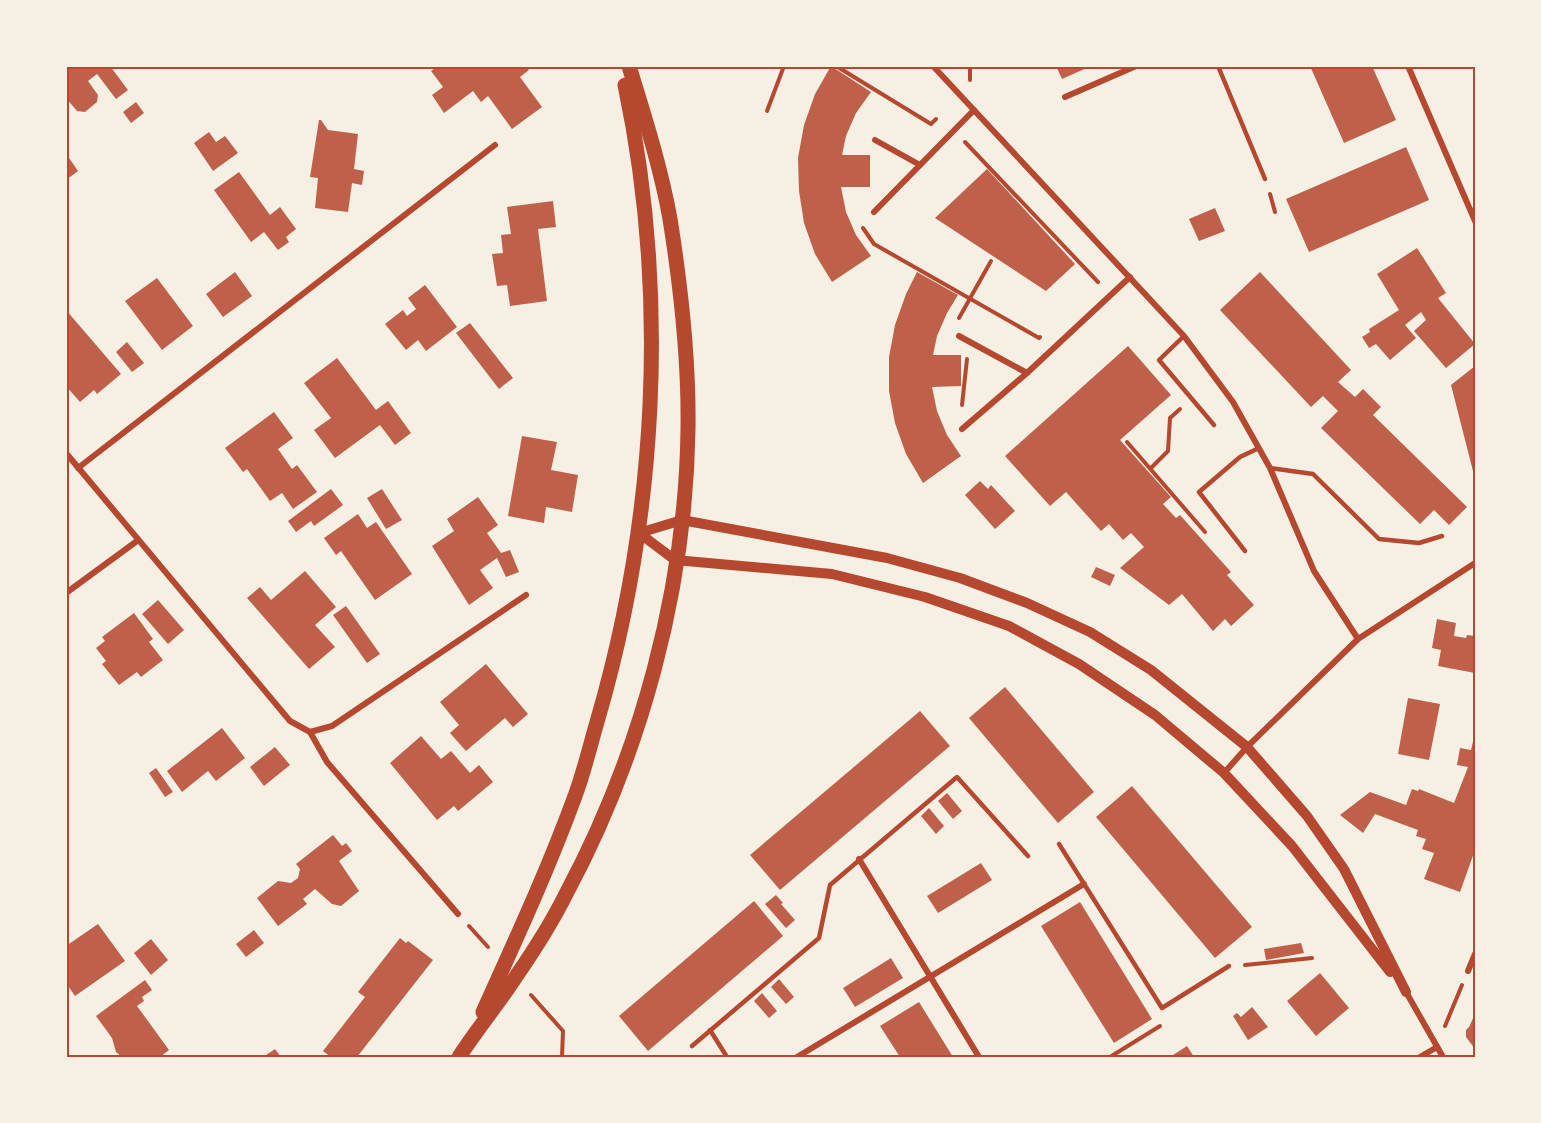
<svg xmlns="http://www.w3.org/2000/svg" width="1541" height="1123" viewBox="0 0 1541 1123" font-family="Helvetica,sans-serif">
<rect width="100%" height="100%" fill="#f6efe4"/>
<g fill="#bf614a">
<path d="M66,66H110L128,90L116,99L97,74L88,81L98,95L97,102L85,112L77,111L66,98Z"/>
<path d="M438,66H526L529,70L520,77L542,107L512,129L488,96L481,102L473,91L444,113L432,95L443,87L431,71Z"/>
<path d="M831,66L871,92L856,113L846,136L842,155H870V187H841L846,212L856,235L871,256L832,282L815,254L804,223L799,191L798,158L804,125L815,94Z"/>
<path d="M1056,66H1091L1062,79Z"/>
<path d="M1310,66H1372L1396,120L1344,143Z"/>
<path d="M136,102L144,113L131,123L123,112Z"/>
<path d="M319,120H321L328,130L358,134L354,169L364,171L362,185L352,183L348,212L315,208L318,178L310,177Z"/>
<path d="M209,132L216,142L225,136L238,153L213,171L194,143Z"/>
<path d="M1406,147L1429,200L1309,252L1286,199Z"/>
<path d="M69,158L78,171L66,180V160Z"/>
<path d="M987,169L1075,264L1046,291L935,218Z"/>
<path d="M239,172L270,215L280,207L296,229L286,237L289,242L278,250L264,232L251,242L214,190Z"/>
<path d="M553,201L556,227L538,229L547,301L510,306L507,285L497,286L492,254L503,253L501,235L511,234L507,207Z"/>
<path d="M1215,208L1225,231L1199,241L1189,219Z"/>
<path d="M1417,248L1446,293L1438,298L1475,344L1446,368L1414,331L1426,320L1421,312L1405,325L1416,338L1390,360L1376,344L1369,348L1362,337L1370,332L1369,329L1399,310L1377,274Z"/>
<path d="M235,272L252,296L223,317L206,294Z"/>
<path d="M917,272L958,295L947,313L937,336L933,355H961V386L932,387L937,411L947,435L961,456L923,483L906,454L895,423L889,391V357L895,325L906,294Z"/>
<path d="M1260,272L1351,370L1338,382L1355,397L1363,389L1381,407L1373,415L1467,507L1449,525L1434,510L1420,524L1321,428L1338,411L1323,396L1311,407L1220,310Z"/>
<path d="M157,278L193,326L162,350L125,301Z"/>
<path d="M425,285L457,327L426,351L418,340L406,350L385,324L403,310L407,316L416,309L408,298Z"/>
<path d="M66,310L121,374L97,394L94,390L80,402L66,386Z"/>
<path d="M470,323L513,378L499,389L456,333Z"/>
<path d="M127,342L144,363L132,372L116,352Z"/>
<path d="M1128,346L1171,395L1120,440L1171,497L1163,504L1176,518L1180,515L1231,572L1227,575L1254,605L1231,626L1225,619L1213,631L1182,594L1169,605L1120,568L1144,547L1131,533L1123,540L1109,524L1101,531L1066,492L1050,506L1005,456Z"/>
<path d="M337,358L376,410L388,401L411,433L395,445L380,425L335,458L314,430L331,418L304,383Z"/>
<path d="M1475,366V475H1474L1451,385Z"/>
<path d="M274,412L293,438L278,449L292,469L297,465L317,492L293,509L282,493L270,501L247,469L243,472L225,448Z"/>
<path d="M522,436L557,442L551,470L578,475L572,512L546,507L544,523L508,516Z"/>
<path d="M980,481L988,489L991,485L1015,511L995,529L965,495Z"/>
<path d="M331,489L343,505L314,526L311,521L296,532L288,521Z"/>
<path d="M382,489L402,520L386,529L367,498Z"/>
<path d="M478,497L498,525L487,533L501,553L510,550L519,572L506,577L497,558L480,570L493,588L469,605L432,546L454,531L447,519Z"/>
<path d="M358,514L367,528L376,522L412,574L375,600L341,551L336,555L324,538Z"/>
<path d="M1096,567L1115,575L1110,586L1091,577Z"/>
<path d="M305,571L336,607L315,625L335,647L309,669L247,598L260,587L271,600Z"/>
<path d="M158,600L184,630L168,644L142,614Z"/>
<path d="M346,606L380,654L367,663L333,615Z"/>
<path d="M134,613L153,639L149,642L163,660L141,677L137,672L119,685L102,664L106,661L96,648L105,641L102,637Z"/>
<path d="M1437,619L1456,623L1454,636L1466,638L1467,635L1475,636V673L1438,666L1441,650L1432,648Z"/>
<path d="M486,664L528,714L513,727L505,718L466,751L450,733L459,725L440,702Z"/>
<path d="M1005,687L1094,792L1058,823L969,718Z"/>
<path d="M1408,698L1440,704L1429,760L1398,754Z"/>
<path d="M920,711L950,746L780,890L750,855Z"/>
<path d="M222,728L245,758L216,781L208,771L182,792L167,771Z"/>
<path d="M421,736L441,759L451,751L470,773L479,765L493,782L458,811L454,806L437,820L390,763Z"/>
<path d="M1474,737L1475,850L1460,892L1424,879L1434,853L1422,849L1426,839L1416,836L1418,830L1375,814L1363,833L1340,815L1370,792L1406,805L1412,789L1418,791L1419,789L1454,803L1468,767L1457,765L1460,748L1471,750Z"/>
<path d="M275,747L290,765L264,786L250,767Z"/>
<path d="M156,768L173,792L165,797L149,773Z"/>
<path d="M1132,786L1252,927L1215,958L1096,817Z"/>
<path d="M947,793L962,811L953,819L938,801Z"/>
<path d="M929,808L944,826L936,834L921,816Z"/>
<path d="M333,835L342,846L346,843L352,851L339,861L359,891L341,906L332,904L315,889L303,899L307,904L278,926L257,898L278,881L291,883L298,878L300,869L296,864Z"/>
<path d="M981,863L992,880L938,913L927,896Z"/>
<path d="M776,895L783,903L781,904L795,920L786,928L765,904Z"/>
<path d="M754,901L783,936L648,1051L619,1016Z"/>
<path d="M1080,902L1152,1019L1114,1043L1041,926Z"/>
<path d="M98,924L125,961L75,996L66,983V946Z"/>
<path d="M254,930L264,943L246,957L236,944Z"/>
<path d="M400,938L406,943L408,941L433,960L357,1057H331L323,1051L365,997L358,992Z"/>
<path d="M151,939L168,960L151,975L134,953Z"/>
<path d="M1301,943L1304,953L1266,960L1264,949Z"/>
<path d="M891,958L903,978L855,1007L843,988Z"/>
<path d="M1320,973L1349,1008L1316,1036L1287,1001Z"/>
<path d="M779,979L794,997L786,1004L771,987Z"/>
<path d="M145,980L152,990L142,997L144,1001L137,1006L169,1050L160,1057H122L116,1052L112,1038L96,1016Z"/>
<path d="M762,993L777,1011L769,1018L754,1001Z"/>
<path d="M919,1002L953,1057H900L880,1026Z"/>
<path d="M1252,1007L1268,1027L1248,1040L1233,1016L1237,1013L1241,1017Z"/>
<path d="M1475,1014V1049L1466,1037V1030L1469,1027Z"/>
<path d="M1187,1046L1194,1057H1170Z"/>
<path d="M275,1049L281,1057H263Z"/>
</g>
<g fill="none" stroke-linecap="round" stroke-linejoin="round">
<g stroke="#b5482f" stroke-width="4">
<path d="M836,66L931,124L936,119"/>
<path d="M970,80V66"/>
<path d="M767,111L784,66"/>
<path d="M965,142L1098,282"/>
<path d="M1270,194L1275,212"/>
<path d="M863,228L874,244L1039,338L1040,337"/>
<path d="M959,318L991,261"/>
<path d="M962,405L967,359"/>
<path d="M1127,442L1205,532"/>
<path d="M1151,468L1168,451L1170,418L1180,409"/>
<path d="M469,926L488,947"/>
<path d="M1245,965L1312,958"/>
<path d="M531,995L563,1031L562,1057"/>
<path d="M1445,1026L1462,985"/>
<path d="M1110,1057L1160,1026"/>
</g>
<g stroke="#b5482f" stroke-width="4.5">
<path d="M1218,66L1265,179"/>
<path d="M1184,336L1159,360L1214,425"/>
<path d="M1270,468L1313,474L1379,539L1419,543L1442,536"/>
<path d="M1245,551L1199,492L1240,457L1259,448"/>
<path d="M1059,844L1162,1008L1229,966"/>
<path d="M710,1030L727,1057"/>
<path d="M692,1046L819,938L830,885L957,777L1028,856"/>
</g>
<g stroke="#b5482f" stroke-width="6">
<path d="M933,66L1184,336L1233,402L1270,468L1314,571L1358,639"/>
<path d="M1408,66L1475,221"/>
<path d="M1065,97L1136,66"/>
<path d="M875,140L920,165"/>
<path d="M874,212L974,110"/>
<path d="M959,336L1027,373"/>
<path d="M962,429L1027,373L1130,277"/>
<path d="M66,453L290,721L310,732L332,726L526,595"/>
<path d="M78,468L495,145"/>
<path d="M66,593L137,541"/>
<path d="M310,732L327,762L458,914"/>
<path d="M1224,773L1247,747L1358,639L1475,563"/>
<path d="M859,859L979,1057"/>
<path d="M1468,971L1475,954"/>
<path d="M1406,992L1443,1057"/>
<path d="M797,1057L1084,884"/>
<path d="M1420,1057L1437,1047"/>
</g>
<g stroke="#b5482f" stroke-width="10">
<path d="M639,533L682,520L887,558L960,578L1027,603L1090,632L1151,670L1247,747L1307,816L1344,869L1406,992"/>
<path d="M639,533L675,560L832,574L925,597L1009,626L1079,664L1155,715L1224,773L1292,846L1390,972"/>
</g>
<g stroke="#b5482f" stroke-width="15">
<path d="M483,1012C515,941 548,870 575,796C584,772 590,746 597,722C657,517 669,294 625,85"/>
<path d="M459,1057C477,1029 499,1003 517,975C535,949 552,922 566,894C641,754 686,588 688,429C689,359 681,288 670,219C661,168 644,115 629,66"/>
</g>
</g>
<rect width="1541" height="1123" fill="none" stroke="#f6efe4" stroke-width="135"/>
<rect x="68" y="68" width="1406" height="988" fill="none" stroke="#b5482f" stroke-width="2"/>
</svg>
